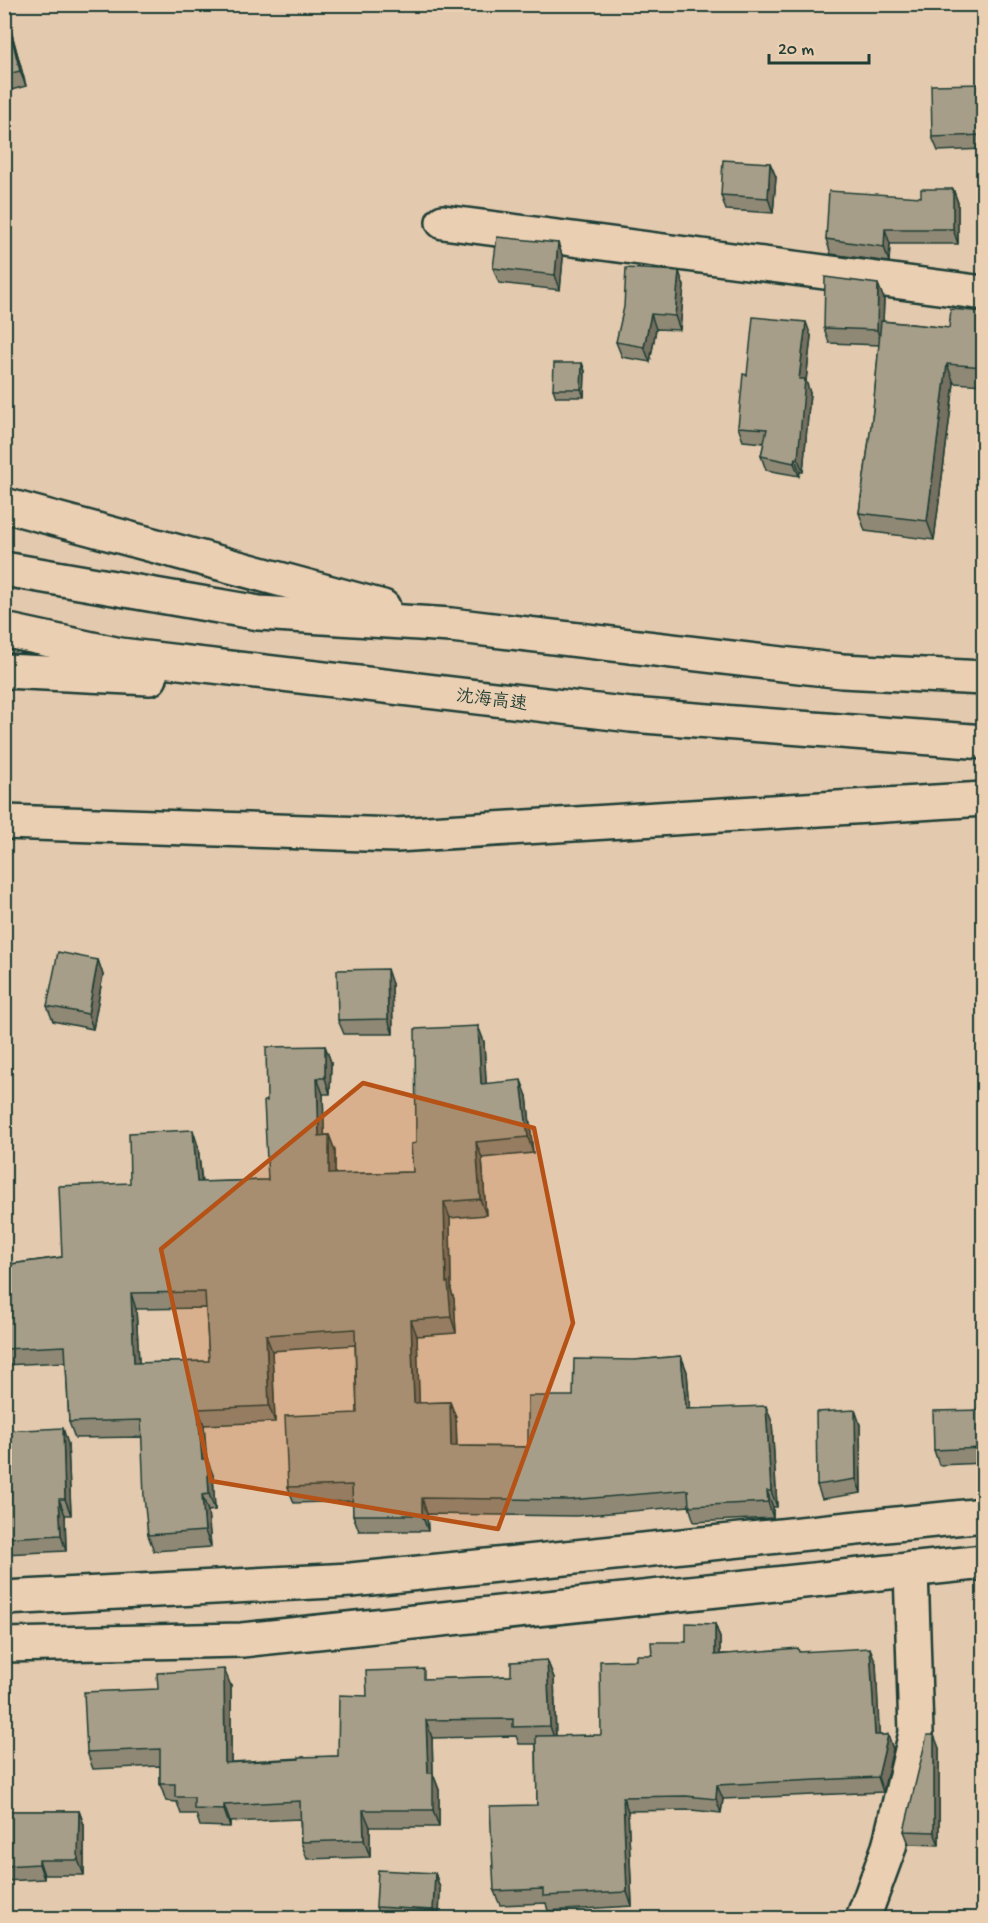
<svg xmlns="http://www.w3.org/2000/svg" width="988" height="1923" viewBox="0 0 988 1923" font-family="'Gochi Hand','LXGW WenKai TC',sans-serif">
<rect width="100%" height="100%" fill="#e3c9ad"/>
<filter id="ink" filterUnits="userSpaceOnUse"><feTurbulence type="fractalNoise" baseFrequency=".0167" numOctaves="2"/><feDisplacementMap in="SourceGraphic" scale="12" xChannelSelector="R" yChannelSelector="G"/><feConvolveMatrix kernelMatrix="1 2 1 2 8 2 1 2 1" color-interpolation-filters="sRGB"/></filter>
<g filter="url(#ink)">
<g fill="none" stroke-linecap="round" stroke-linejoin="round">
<g stroke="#1f3d34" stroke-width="38">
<g id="minor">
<path d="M443,222L984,293"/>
<path d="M863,1918L889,1847L916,1733L911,1569"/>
</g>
</g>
<g stroke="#1f3d34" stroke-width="38">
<g id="primary">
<path d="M4,1598L351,1580L984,1515"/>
<path d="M4,1645L242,1640L984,1562"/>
</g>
</g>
<g stroke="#1f3d34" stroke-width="38">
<g id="motorway">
<path d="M4,505L383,607"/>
<path d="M4,569L259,613L451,625L842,671L984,678"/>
<path d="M4,630L120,655L631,715L984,742"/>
<path d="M4,671L150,678"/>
<path d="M4,822L396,835L984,799"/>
</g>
</g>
<use href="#minor" stroke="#ebcfb2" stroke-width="33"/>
<use href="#primary" stroke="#ebcfb2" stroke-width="33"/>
<use href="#motorway" stroke="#ebcfb2" stroke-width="33"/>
</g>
<g fill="#8f8875" stroke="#1f3d34" stroke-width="1.5" fill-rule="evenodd">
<path d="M8,23L13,38L26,86L4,92V24Z"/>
<path d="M984,84V149L938,151L932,137Z"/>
<path d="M770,163L776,177L773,213L726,210L721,195Z"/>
<path d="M953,189L958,203V244H890L889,262L831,254L826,239L921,197Z"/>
<path d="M558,243L563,258L560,290L499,283L493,268Z"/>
<path d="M684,286L680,330L656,329L650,362L622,357L616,342Z"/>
<path d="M884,299L883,321L949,328L984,312V385L954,383L934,540L865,531L859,513L873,411L879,345L829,343L824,328Z"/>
<path d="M811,336L806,381L810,393L803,472H800L799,476L766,470L761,456L764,443L743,441L738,427L747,375Z"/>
<path d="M582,363L585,371L584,397H556L553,389Z"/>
<path d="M98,960L103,975L93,1029L53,1021L47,1006Z"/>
<path d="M392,984L393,1034H344L338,1020Z"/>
<path d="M478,1026L484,1042L486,1084L527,1096L533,1153L482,1158L486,1215L450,1218L451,1290L454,1299L456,1333L417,1336L419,1403L450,1402L456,1418L457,1446L528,1447L573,1396L635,1360L681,1356L687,1372L690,1409L772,1422L777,1507H773V1518L694,1522L689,1506L576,1516L427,1514L428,1531H359L353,1515V1501L294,1503L288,1487L357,1413L355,1345L272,1351L275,1422L204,1425L206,1459L213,1475L215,1510L208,1511L211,1547L154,1551L148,1535L142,1437L75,1438L69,1422L66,1362L4,1365V1265L62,1257L130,1183L198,1146L202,1182L268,1180L267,1101L325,1046L331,1062L330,1094H323L324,1135H329L335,1151V1174L413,1172L416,1143ZM206,1308L209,1361L139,1363L136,1309Z"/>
<path d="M855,1410L860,1425L861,1493L822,1499L817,1485Z"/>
<path d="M984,1410V1463L939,1465L934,1450Z"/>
<path d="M4,1431L68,1444L71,1515H65L66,1551L4,1554Z"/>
<path d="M715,1624L720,1638V1654L800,1652L876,1663L879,1735H888L893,1749L883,1792L723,1799L721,1813L691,1810L628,1811L632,1906L548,1911L546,1903L500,1905L494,1891L537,1805L536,1744H519L516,1736L432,1738L433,1774L439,1790V1827H370V1857L307,1859L301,1842L300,1819L230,1822V1827L200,1826L196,1814H181L177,1802L166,1801L160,1784V1766L93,1769L87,1752L231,1686V1762L338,1756L367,1696L427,1679L511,1676L547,1660L554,1678L556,1736L601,1735L636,1660L686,1642Z"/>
<path d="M939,1748V1845L909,1844L904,1831Z"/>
<path d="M4,1811H79L84,1825V1875H44V1879L4,1881Z"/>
<path d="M435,1873L440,1888L439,1918H380L376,1907Z"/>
</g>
<g fill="#746f5f" stroke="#1f3d34" stroke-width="1.5">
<path d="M8,23L13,38L26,86L20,71Z"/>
<path d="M770,163L776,177L773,213L768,198Z"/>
<path d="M953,189L958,203V244L953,229Z"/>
<path d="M885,229L890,244L889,262L884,247Z"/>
<path d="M558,243L563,258L560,290L555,275Z"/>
<path d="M679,271L684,286L680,330L675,316Z"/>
<path d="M878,284L884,299L882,345L877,330Z"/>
<path d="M651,314L656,329L650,362L644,347Z"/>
<path d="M806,322L811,336L806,381L810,393L803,472L798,459L799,379Z"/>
<path d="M582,363L585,371L584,397L581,389Z"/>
<path d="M947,364L954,383L934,540L927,521Z"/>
<path d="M795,458L800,472L799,476L794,463Z"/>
<path d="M98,960L103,975L93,1029L88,1014Z"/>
<path d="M387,969L392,984L393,1034L388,1019Z"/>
<path d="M478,1026L484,1042L487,1100L481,1084Z"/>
<path d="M325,1046L331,1062L330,1094L325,1078Z"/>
<path d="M317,1078L323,1094L325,1152L319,1136Z"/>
<path d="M521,1080L527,1096L533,1153L528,1137Z"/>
<path d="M193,1130L198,1146L203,1198L197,1182Z"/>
<path d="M329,1135L335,1151V1190L329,1174Z"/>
<path d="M476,1142L482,1158L486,1215L480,1199Z"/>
<path d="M444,1202L450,1218L451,1290L454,1299L456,1333L451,1317L446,1283Z"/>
<path d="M131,1293L136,1309L140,1379L134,1363Z"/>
<path d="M411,1320L417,1336L420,1419L414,1403Z"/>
<path d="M266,1335L272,1351L275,1422L269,1406Z"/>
<path d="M681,1356L687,1372L691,1425L686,1409Z"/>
<path d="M450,1402L456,1418L457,1462L451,1446Z"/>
<path d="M766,1406L772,1422L777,1507L771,1491Z"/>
<path d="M198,1409L204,1425L208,1475L202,1459Z"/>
<path d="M855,1410L860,1425L861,1493L856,1479Z"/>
<path d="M63,1428L68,1444L71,1515L65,1499Z"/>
<path d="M207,1459L213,1475L215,1510L209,1494Z"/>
<path d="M767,1491L773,1507V1518L768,1502Z"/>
<path d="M202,1495L208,1511L211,1547L205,1531Z"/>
<path d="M422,1498L427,1514L428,1531L422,1515Z"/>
<path d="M59,1499L65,1515L66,1551L61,1535Z"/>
<path d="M715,1624L720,1638V1669L715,1655Z"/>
<path d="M870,1648L876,1663L880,1749L875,1735Z"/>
<path d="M547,1660L554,1678L556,1743L550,1726Z"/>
<path d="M224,1669L231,1686V1780L225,1763Z"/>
<path d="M426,1720L432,1738L433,1774L439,1790V1827L433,1810L428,1773Z"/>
<path d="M888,1735L893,1749L883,1792L878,1777Z"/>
<path d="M934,1735L939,1748V1845L934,1832Z"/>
<path d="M717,1785L723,1799L721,1813L716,1799Z"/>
<path d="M623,1797L628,1811L632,1906L627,1892Z"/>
<path d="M224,1805L230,1822V1827L224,1810Z"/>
<path d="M363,1810L370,1827V1857L364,1840Z"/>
<path d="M79,1811L84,1825V1875L78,1860Z"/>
<path d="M39,1860L44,1875V1879L39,1864Z"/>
<path d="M435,1873L440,1888L439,1918H436L433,1910Z"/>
</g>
<g fill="#a69e88" stroke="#1f3d34" stroke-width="1.5" fill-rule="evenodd">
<path d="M8,23L20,71L4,75V24Z"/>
<path d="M984,84V135L932,137L931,85Z"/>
<path d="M723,160L770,163L768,198L721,195Z"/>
<path d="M921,189H953V229H885L884,247L826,239L829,191L921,197Z"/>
<path d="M497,237L558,243L555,275L493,268Z"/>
<path d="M626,268L679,271L675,316L651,314L644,347L616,342L624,307Z"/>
<path d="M825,277L878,284L877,330L824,328Z"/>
<path d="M951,309L984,312V367L947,364L927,521L859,513L873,411L881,321L949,328Z"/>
<path d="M753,317L806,322L799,379H805L798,459L795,458L794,463L761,456L767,429L738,427L743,374L747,375Z"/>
<path d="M554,363H582L581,389H553Z"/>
<path d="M58,952L98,960L88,1014L47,1006Z"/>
<path d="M387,969L388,1019L338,1020L337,970Z"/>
<path d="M478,1026L481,1084L521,1080L528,1137L476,1142L480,1199L444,1202L446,1283L448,1282L451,1317L411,1320L414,1403L450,1402L451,1446L528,1447V1396H573L574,1359L635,1360L681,1356L686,1409L766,1406L771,1491H767L768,1502L689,1506L688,1490L570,1500L422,1498V1515H353L352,1485L288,1487L285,1416L357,1413L355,1329L266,1335L269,1406L198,1409L202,1459H207L209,1494L202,1495L205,1531L148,1535L144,1497L141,1420L69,1422L65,1346L4,1349V1265L62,1257L59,1186L130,1183L129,1133L193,1130L197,1182L268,1180L264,1101H267L266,1047L325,1046V1078H317L319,1136L329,1135V1174L413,1172L411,1144L416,1143L415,1029ZM205,1292L209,1361L134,1363L131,1293Z"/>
<path d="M855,1410L856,1479L817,1485L816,1412Z"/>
<path d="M984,1410V1448L934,1450L933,1411Z"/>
<path d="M63,1428L65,1499H59L61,1535L4,1538V1431Z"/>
<path d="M686,1623L715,1624V1655L798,1648L799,1652L870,1648L875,1735H888L878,1777L717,1785L716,1799L686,1796L623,1797L627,1892L543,1896V1889L494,1891L490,1806L537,1805L536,1736L601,1735L600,1661L636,1660V1655H652L651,1642H686Z"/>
<path d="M547,1660L550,1726L513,1727V1719L426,1720L428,1773H433V1810H363L364,1840L301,1842L300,1801L224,1805V1810L194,1809V1797H175V1784H160V1749L87,1752L84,1692L158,1689L157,1673L224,1669L225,1763L299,1759V1757L338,1756L339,1695L367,1696L366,1671L424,1669V1679L511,1676V1662Z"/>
<path d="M927,1735H934V1832L904,1831Z"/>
<path d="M4,1811H79L78,1860H39V1864L4,1866Z"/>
<path d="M378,1870L435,1873L433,1910L376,1907Z"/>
</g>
</g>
<path fill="#b65216" fill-opacity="0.2" stroke="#b65216" stroke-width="4.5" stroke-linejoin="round" d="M363,1083L534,1128L573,1323L498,1529L211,1481L161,1249Z"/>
<g text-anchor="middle" stroke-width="6" stroke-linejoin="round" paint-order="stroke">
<g font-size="18" fill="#1f3d34" stroke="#ebcfb2">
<text transform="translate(492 699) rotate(7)" y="6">沈海高速</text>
</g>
</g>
<rect width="988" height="1923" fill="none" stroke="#ebcfb2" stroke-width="24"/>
<rect x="12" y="12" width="964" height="1899" fill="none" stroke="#1f3d34" stroke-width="2" filter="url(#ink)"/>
<path d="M769 54v9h100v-9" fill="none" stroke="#1f3d34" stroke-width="3"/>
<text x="778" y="54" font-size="18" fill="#1f3d34" stroke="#ebcfb2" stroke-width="4.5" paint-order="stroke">20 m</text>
</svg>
